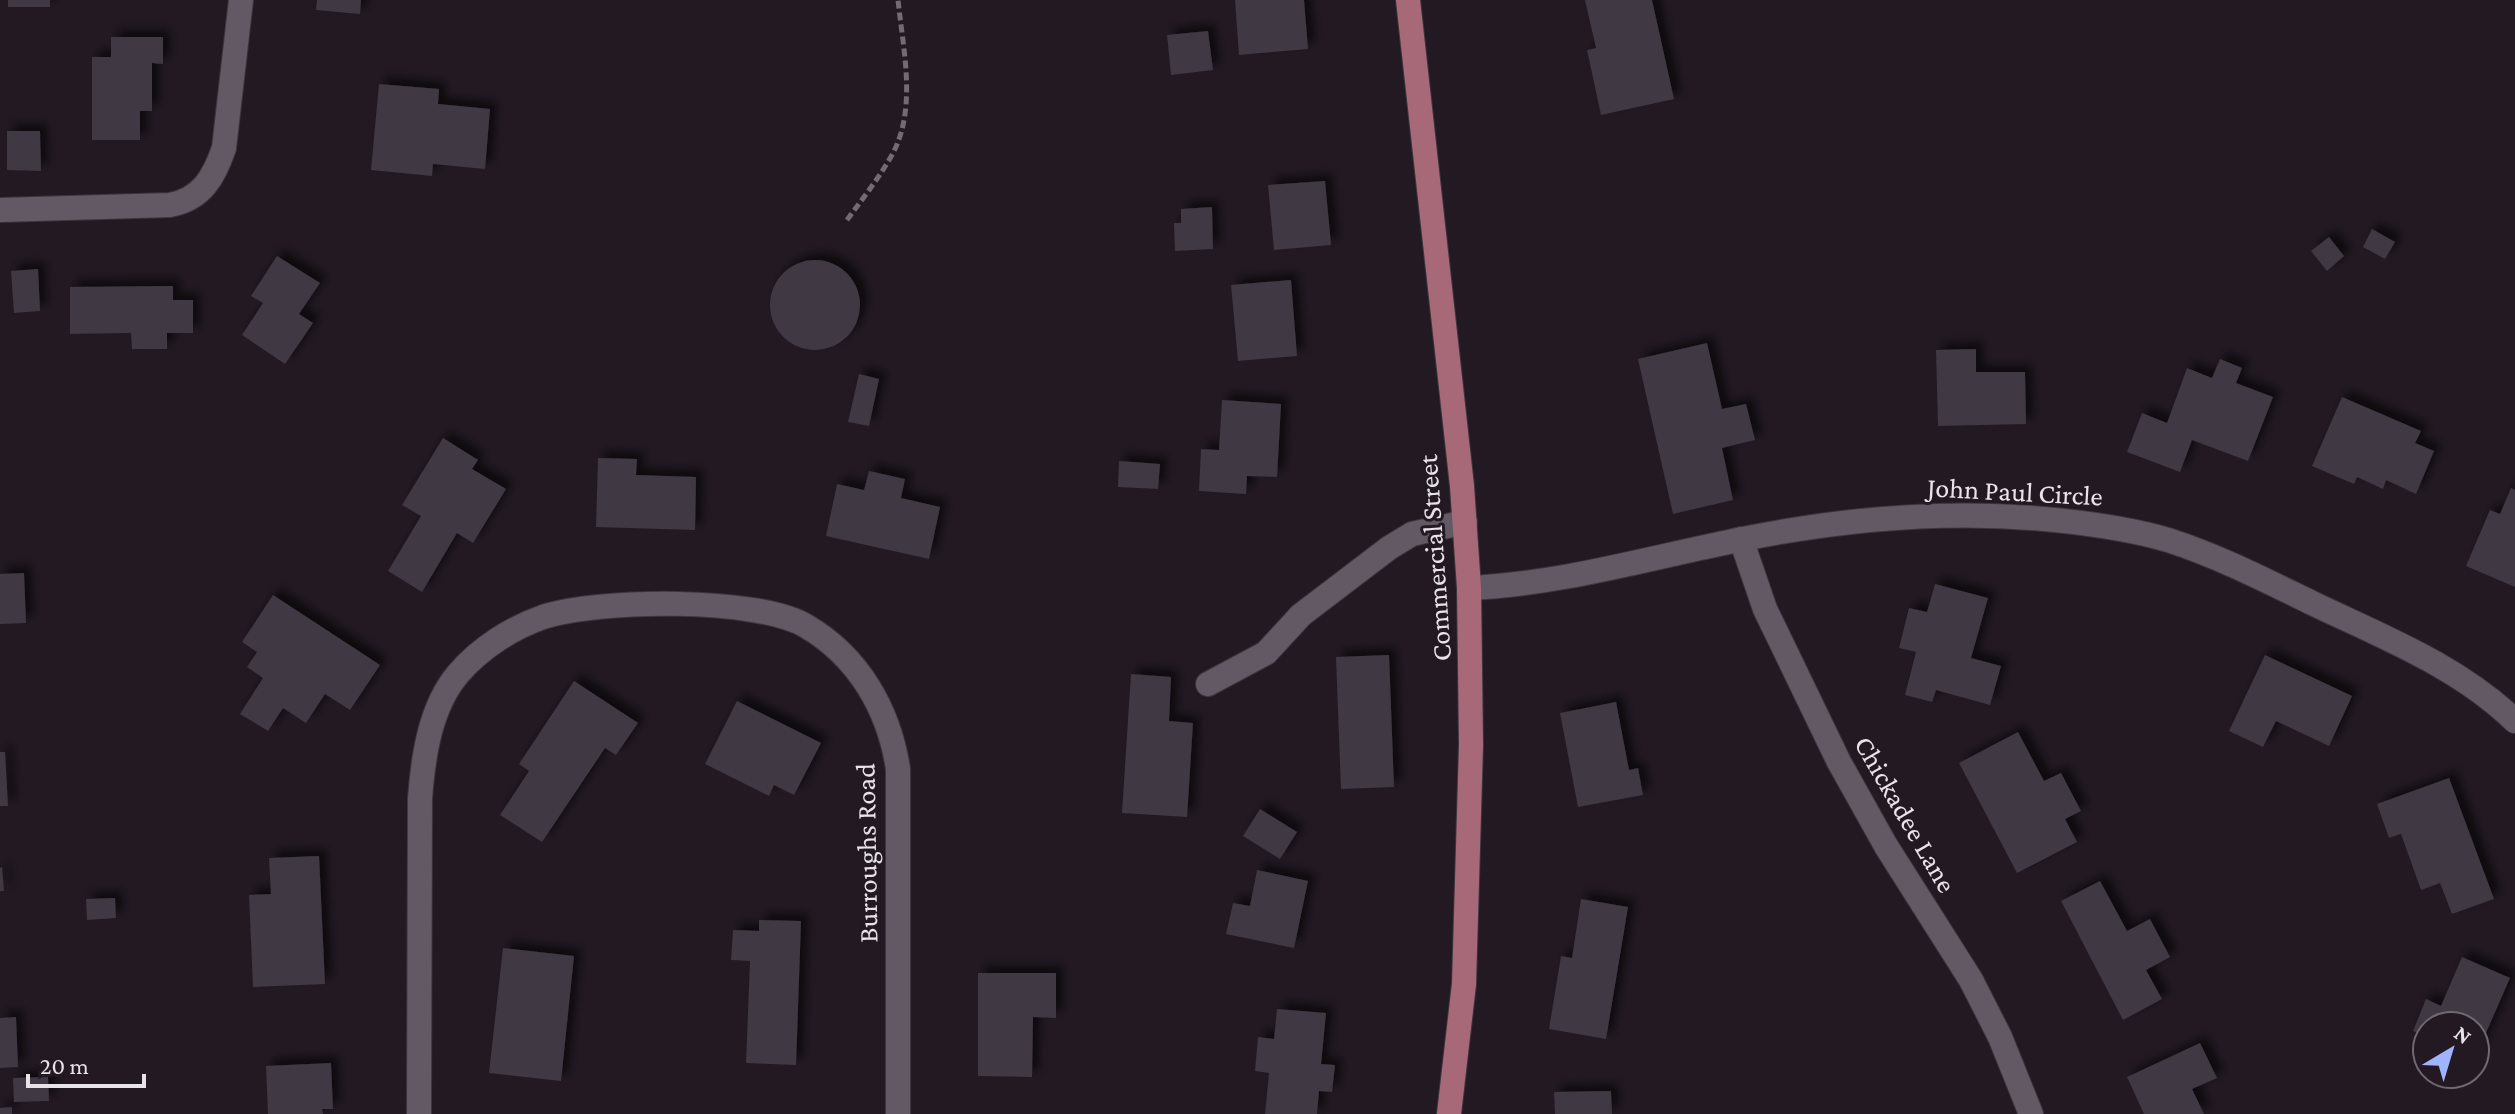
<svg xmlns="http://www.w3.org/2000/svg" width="2515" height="1114" viewBox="0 0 2515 1114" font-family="'Crimson Pro',serif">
<defs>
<filter id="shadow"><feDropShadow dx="7" dy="-7" stdDeviation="4" flood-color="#0009"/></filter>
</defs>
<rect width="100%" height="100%" fill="#221923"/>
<g fill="#403742" filter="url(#shadow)">
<rect x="8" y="0" width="42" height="7"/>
<path d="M317,0H361L360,14L316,10Z"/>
<path d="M1235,0H1304L1308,49L1239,55Z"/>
<path d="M1585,0H1652L1674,99L1601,115L1587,50L1596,48Z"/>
<path d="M1208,31L1213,70L1171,75L1167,35Z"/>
<path d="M111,37H163V64L152,63V111H140V140H92V57H111Z"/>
<path d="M379,84L439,89L438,104L490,109L485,169L433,164L432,176L371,170Z"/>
<path d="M7,131H40L41,171L7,170Z"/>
<path d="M1325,181L1331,245L1274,250L1268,185Z"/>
<path d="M1212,207L1213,249L1175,251L1174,223H1181V209Z"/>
<path d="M2372,229L2395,242L2385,259L2363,247Z"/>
<path d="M2329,237L2344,256L2327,271L2311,251Z"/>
<path d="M277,256L320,283L299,314L313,323L285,364L242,335L263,303L251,296Z"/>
<circle cx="815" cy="305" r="45"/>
<path d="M38,269L40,311L14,313L11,271Z"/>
<path d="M1291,280L1297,356L1238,361L1231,285Z"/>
<path d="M173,286V300H193V333H167V349H132L131,333L70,334V287Z"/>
<path d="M1707,343L1722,409L1746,404L1755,440L1722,448L1733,500L1673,514L1638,359Z"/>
<path d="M1976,349V372H2025L2026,424L1938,426L1936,350Z"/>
<path d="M2220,359L2242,368L2236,383L2273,397L2248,461L2192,440L2180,472L2127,452L2142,413L2167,423L2187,368L2212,378Z"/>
<path d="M859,374L879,379L869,426L848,422Z"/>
<path d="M2342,397L2421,431L2415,443L2434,451L2416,494L2386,480L2383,489L2357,477L2354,484L2312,466Z"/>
<path d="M1222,400L1281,404L1277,477L1247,476L1246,494L1199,491L1201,449L1219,450Z"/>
<path d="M443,438L478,460L472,469L506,489L473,543L457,533L422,592L388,571L421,516L402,505Z"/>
<path d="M598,458L637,459L636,475L696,477L695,530L596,527Z"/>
<path d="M1119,461L1160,464L1158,489L1118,487Z"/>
<path d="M869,471L905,479L901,498L940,507L929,559L826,536L837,484L864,490Z"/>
<path d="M2511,488L2515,490V587L2466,566L2490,510L2500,514Z"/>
<path d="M24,573L26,623L0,624V574Z"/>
<path d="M1935,584L1988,598L1971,658L2001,666L1990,705L1936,690L1932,702L1905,695L1916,652L1899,648L1909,608L1927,612Z"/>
<path d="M273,595L380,665L350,710L325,694L306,723L283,708L268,731L240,714L263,678L247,667L257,652L242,642Z"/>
<path d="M1389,655L1394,787L1341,789L1336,657Z"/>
<path d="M2265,655L2352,696L2329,746L2276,721L2263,747L2229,731Z"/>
<path d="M1131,674L1171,677L1169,721L1193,723L1187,817L1122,813Z"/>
<path d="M574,681L638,723L616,755L605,748L542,842L500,815L529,771L519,764Z"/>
<path d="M737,701L821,743L794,795L774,785L769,796L705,764Z"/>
<path d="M1616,702L1629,770L1638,768L1643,795L1578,807L1560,713Z"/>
<path d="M2018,732L2044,781L2061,773L2081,811L2065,819L2077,842L2017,873L1959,763Z"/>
<path d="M0,752H5L8,806H0Z"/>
<path d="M2449,778L2494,899L2452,914L2440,883L2421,890L2401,834L2389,838L2377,804Z"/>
<path d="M1260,809L1297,832L1280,859L1243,836Z"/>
<path d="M319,856L325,984L253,987L249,895L271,894L269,858Z"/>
<path d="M2,867L4,891H0V868Z"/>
<path d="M1257,870L1308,881L1294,948L1226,934L1233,903L1250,906Z"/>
<path d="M2100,881L2127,931L2150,919L2170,957L2146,970L2162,999L2123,1020L2061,901Z"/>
<path d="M115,898L116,918L87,920L86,899Z"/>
<path d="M1581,899L1628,907L1606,1039L1549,1029L1561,956L1572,958Z"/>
<path d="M759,920L801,921L796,1065L746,1063L750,961L731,960L733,930L759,931Z"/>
<path d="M503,948L574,956L561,1081L489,1073Z"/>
<path d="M2462,957L2510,978L2475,1058V1026H2427V1037L2413,1031L2426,999L2441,1006Z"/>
<path d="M978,973H1056V1018L1033,1017L1032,1077L978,1076Z"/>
<path d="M1277,1009L1326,1013L1321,1064L1335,1065L1332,1092L1319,1091L1317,1114H1265L1269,1073L1255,1071L1258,1037L1274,1039Z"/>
<path d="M16,1017L18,1067L0,1068V1018Z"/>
<path d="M2200,1043L2217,1078L2192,1089L2204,1114H2144L2127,1077Z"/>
<path d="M331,1063L333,1109H322L323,1114H268L266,1066Z"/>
<path d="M48,1077L49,1101L14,1102L13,1078Z"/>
<path d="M1611,1091L1612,1114H1555L1554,1092Z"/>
<path d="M12,1107V1114H0V1108Z"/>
</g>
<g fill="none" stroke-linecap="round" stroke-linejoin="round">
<g stroke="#3c363d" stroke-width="26">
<g id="minor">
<path d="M0,210L170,205C202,199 214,177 224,148L241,0"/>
<path d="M1741,539L1765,609L1839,762L1886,846L1971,980L2000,1037L2031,1114"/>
<path d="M1469,588C1562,584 1652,557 1743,539C1847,518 1949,509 2055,520C2094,524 2131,529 2168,540C2218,556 2265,580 2312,603C2383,637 2458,666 2515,721"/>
<path d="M1208,684L1266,653L1301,615L1389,548L1412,534L1465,522"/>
<path d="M419,1114L420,799C423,757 430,707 458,674C480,648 512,628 543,617C598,599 757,597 806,626C859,657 889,710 898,769V1114"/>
</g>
</g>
<g stroke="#3c363d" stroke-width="26">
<path id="major" d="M1408,0L1462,486L1469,588L1471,745L1464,984L1449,1114"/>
</g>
<path stroke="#736b74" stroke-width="5" stroke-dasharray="8 4" stroke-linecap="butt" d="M847,220C863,198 880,177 893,153C917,107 903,49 898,0"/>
<use href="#minor" stroke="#635965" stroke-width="24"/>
<use href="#major" stroke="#a76978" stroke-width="24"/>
</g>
<g text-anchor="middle" stroke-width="6" stroke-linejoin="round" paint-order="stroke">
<g font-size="28" fill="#e8e2e9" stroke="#221923">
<text transform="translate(2015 491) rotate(3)" y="10">John Paul Circle</text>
<text transform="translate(1434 558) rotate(-94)" y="10">Commercial Street</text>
<text transform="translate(1906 814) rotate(60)" y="10">Chickadee Lane</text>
<text transform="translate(866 853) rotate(-91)" y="10">Burroughs Road</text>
</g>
</g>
<g transform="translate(2451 1050) rotate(38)"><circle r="38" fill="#221923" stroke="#716972" stroke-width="2"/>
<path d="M0-6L14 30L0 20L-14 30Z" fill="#a0b3fd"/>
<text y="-12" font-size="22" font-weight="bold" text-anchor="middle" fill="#e8e2e9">N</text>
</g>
<path d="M28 1074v12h116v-12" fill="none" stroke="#e8e2e9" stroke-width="4"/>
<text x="40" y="1074" font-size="24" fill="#e8e2e9" stroke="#221923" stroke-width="6" paint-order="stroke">20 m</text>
</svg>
